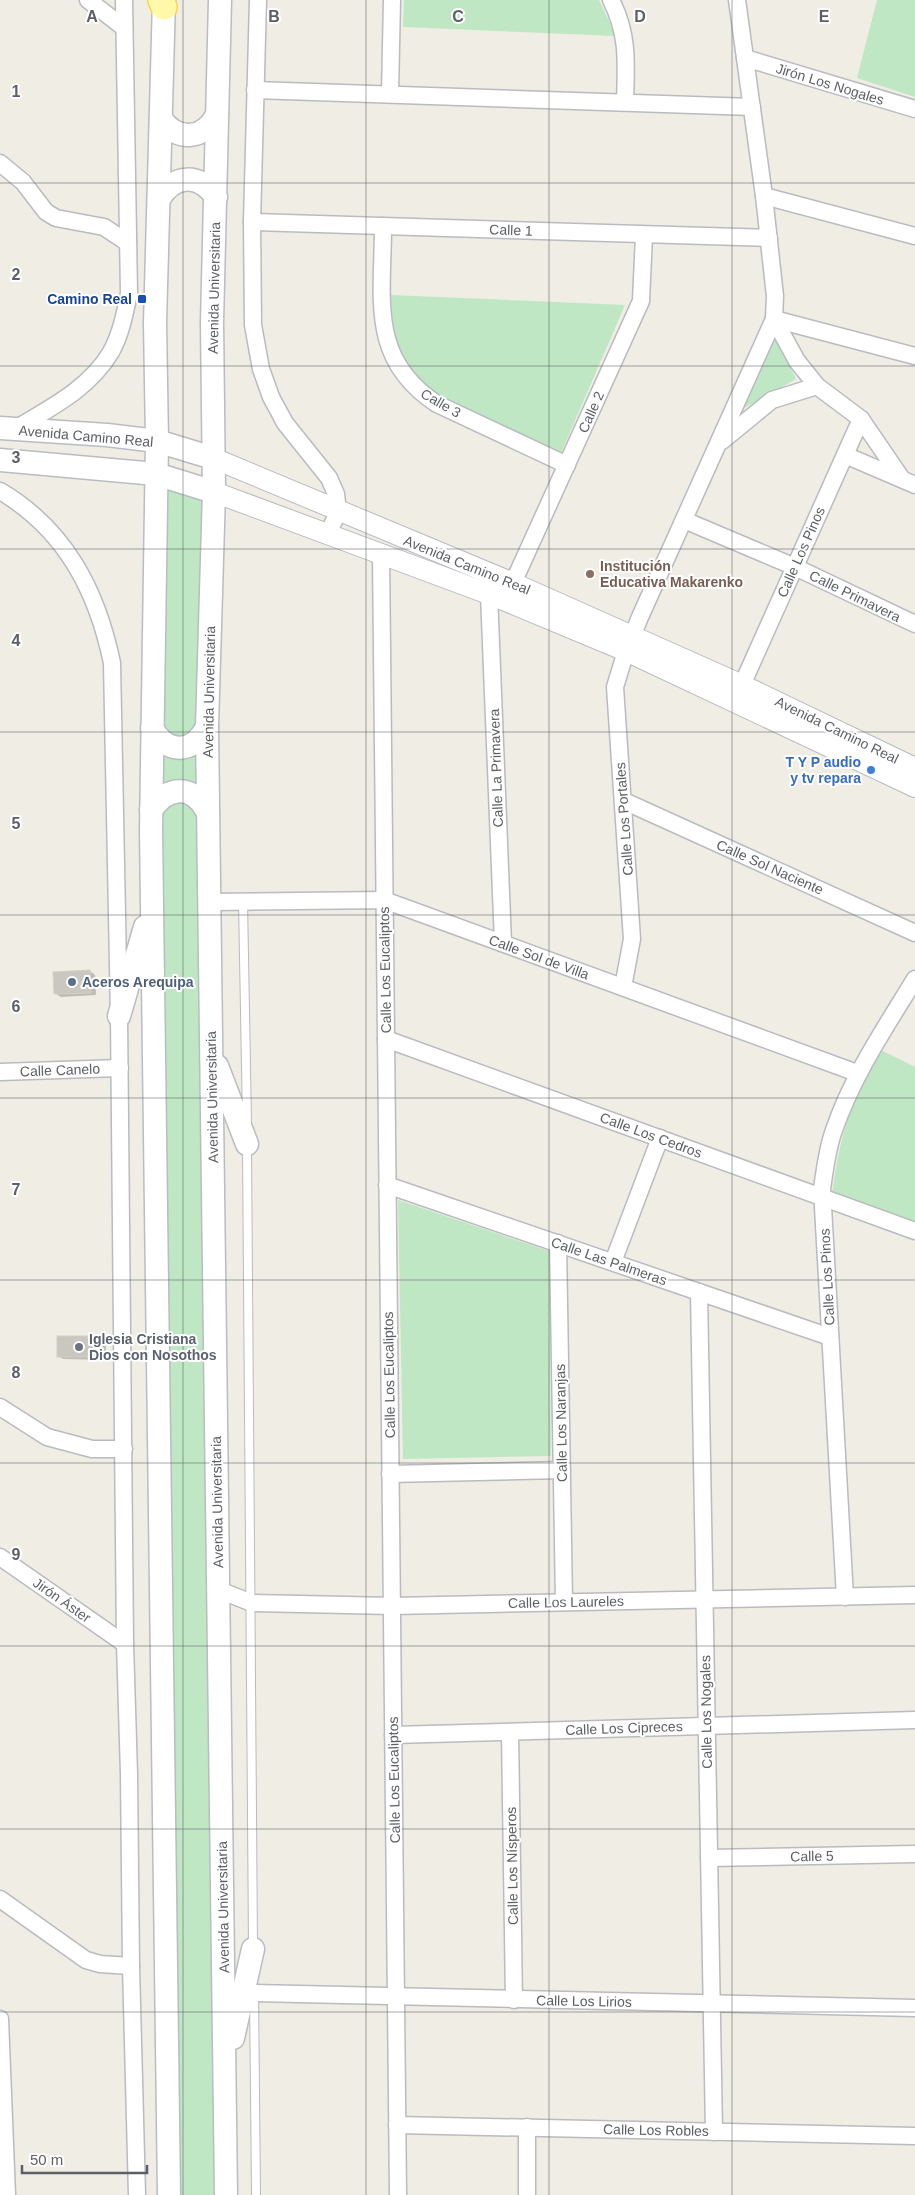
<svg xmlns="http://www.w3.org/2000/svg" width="915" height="2195" viewBox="0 0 915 2195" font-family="Arial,sans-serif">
<rect width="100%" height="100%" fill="#efede4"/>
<g fill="#bfe7c3">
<path d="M404,0H599L616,36L403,27Z"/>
<path d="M877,0H915V97L857,78Z"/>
<path d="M391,295L625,305L561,453C524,436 486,420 450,401C441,396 428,390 421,383C396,357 392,328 391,295Z"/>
<path d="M775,335L796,379L744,408Z"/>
<path d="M164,487L205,499L219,2195H177L159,819Z"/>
<path d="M881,1050L915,1067V1225L832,1194C840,1135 850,1101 881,1050Z"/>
<path d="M398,1200L549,1251L551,1456L403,1459Z"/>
</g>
<g fill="#0003">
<path d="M90,971L95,975L96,995L61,997L55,993Z"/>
<path d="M101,1338L106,1341V1360L63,1359L58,1356Z"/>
</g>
<g fill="#cac7c1" stroke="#d4d0c2">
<path d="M90,970L91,993L54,994L53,972Z"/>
<rect x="57" y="1336" width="44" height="21"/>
</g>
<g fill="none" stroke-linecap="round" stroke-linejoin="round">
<g stroke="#b9bbc0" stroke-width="10">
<g id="service">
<path d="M243,901L247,1122"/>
<path d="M247,1146L253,1947"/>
<path d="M254,1991L256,2195"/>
</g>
</g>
<g stroke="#b9bbc0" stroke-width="19">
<g id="minor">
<path d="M88,0L123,27"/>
<path d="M258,0L252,222L253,325L261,369L271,397L285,423L329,478L336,494L338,512L328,534"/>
<path d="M611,0C629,35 626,64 625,102"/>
<path d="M745,58L915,109"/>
<path d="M255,90L752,107"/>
<path d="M390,94L392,0"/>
<path d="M0,163L23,182L46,212L56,218L104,227L128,243"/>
<path d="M764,196L915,236"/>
<path d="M252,222L769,238"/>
<path d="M383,226C383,298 368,359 437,404L567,465"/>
<path d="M774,319L915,356"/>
<path d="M774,319L797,361L817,386"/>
<path d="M15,429C50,408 89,389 111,352C121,334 125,313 129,293L124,0"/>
<path d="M722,441L772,400L817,386L861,419L902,479"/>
<path d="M845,455L915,485"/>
<path d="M0,491C66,530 97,591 112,663L119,1016L125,1644L129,1774L131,1966L137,2195"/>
<path d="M684,520L795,567L915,624"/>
<path d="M381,554L398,2195"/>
<path d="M513,583L641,301L644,235"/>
<path d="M489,594L503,943"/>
<path d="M742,685L861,419"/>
<path d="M624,801L915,933"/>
<path d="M210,902L384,900L857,1073"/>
<path d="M623,987L632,939L615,687L626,651L640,617L774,319L775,296L764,196L737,0"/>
<path d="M386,1039L915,1231"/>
<path d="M0,1072L120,1068"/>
<path d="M387,1185L830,1337"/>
<path d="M558,1243L564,1602"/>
<path d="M613,1262L660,1138"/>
<path d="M699,1292L714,2132"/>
<path d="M0,1407L47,1437L92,1449H124"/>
<path d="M390,1474L562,1470"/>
<path d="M0,1557L125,1644"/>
<path d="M219,1590L252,1603L392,1606L915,1595"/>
<path d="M845,1597L822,1189C825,1169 827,1149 834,1130C853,1075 885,1028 915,979"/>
<path d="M510,1732L514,2000"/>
<path d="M393,1735L915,1720"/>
<path d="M709,1858L915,1854"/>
<path d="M0,1899L86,1960L100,1964L131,1966"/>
<path d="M254,1993L915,2008"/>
<path d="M0,2019L7,2195"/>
<path d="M397,2125L915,2136"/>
<path d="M527,2195V2127"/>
</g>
</g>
<g stroke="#b9bbc0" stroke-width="22">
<g id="tertiary">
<path d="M213,458L513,583L742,685L915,768"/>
<path d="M214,492L489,594L626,651L915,787"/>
</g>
</g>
<g stroke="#b9bcc2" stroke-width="25">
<g id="secondary">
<path d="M164,0L155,323L157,441L151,830L169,2195"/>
<path d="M220,0L212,322L214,492L207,727L226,2195"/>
<path d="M161,119C178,142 203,140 217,115"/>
<path d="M159,199C174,174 199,173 216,197"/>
<path d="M0,428L107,435L157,441L213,458"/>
<path d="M0,460L156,474L214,492"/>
<path d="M152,728C167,755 193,754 207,727"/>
<path d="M151,810C169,784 194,785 208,813"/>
<path d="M119,1016L145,927"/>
<path d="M217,1066L247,1144"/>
<path d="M233,2038L253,1949"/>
</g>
</g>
<g stroke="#f6d755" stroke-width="28">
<path id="primary" d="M161,0L164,7"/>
</g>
<use href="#service" stroke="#fff" stroke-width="8"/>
<use href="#minor" stroke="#fff" stroke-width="16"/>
<use href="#tertiary" stroke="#fff" stroke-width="20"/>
<use href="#secondary" stroke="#fff" stroke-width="22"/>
<use href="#primary" stroke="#fff9a9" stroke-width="25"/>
</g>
<path fill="none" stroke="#5c5f65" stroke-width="1" stroke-opacity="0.55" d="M183,0V2195M366,0V2195M549,0V2195M732,0V2195M0,183H915M0,366H915M0,549H915M0,732H915M0,915H915M0,1098H915M0,1280H915M0,1463H915M0,1646H915M0,1829H915M0,2012H915"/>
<rect fill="#1a4fb4" stroke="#fff" stroke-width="2" x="137" y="294" width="10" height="10" rx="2.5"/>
<circle fill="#8d6e63" stroke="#fff" stroke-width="2" cx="590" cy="574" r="5"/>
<circle fill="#3f7fe0" stroke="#fff" stroke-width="2" cx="871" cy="770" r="5"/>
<circle fill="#5c6f8a" stroke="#fff" stroke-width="2" cx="72" cy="982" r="5"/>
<circle fill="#6b7280" stroke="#fff" stroke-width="2" cx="79" cy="1347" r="5"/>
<g text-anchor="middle" stroke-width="4" stroke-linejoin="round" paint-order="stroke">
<g font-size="14" fill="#5c5f65" stroke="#fff">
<text transform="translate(830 84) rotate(17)" y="5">Jirón Los Nogales</text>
<text transform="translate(511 230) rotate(2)" y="5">Calle 1</text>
<text transform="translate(214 288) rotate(-89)" y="5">Avenida Universitaria</text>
<text transform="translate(441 403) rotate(30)" y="5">Calle 3</text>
<text transform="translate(591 412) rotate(-66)" y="5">Calle 2</text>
<text transform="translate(86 436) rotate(5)" y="5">Avenida Camino Real</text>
<text transform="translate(801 552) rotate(-66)" y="5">Calle Los Pinos</text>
<text transform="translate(467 565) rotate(22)" y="5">Avenida Camino Real</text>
<text transform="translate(855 596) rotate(26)" y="5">Calle Primavera</text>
<text transform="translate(209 692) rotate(-89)" y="5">Avenida Universitaria</text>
<text transform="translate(837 730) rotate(26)" y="5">Avenida Camino Real</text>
<text transform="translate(496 768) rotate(-92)" y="5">Calle La Primavera</text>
<text transform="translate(624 819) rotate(-94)" y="5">Calle Los Portales</text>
<text transform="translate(770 867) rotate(24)" y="5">Calle Sol Naciente</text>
<text transform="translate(539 957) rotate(20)" y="5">Calle Sol de Villa</text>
<text transform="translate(385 970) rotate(-91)" y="5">Calle Los Eucaliptos</text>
<text transform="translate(60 1070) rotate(-2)" y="5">Calle Canelo</text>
<text transform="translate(212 1097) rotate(-91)" y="5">Avenida Universitaria</text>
<text transform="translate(651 1135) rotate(20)" y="5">Calle Los Cedros</text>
<text transform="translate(609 1261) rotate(19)" y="5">Calle Las Palmeras</text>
<text transform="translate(827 1277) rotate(-93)" y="5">Calle Los Pinos</text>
<text transform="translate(389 1375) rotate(-91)" y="5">Calle Los Eucaliptos</text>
<text transform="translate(561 1423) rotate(-91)" y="5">Calle Los Naranjas</text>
<text transform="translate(217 1502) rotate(-91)" y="5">Avenida Universitaria</text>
<text transform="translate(62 1600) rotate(35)" y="5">Jirón Áster</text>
<text transform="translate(566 1602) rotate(-1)" y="5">Calle Los Laureles</text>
<text transform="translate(706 1712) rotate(-91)" y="5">Calle Los Nogales</text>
<text transform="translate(624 1728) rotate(-2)" y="5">Calle Los Cipreces</text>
<text transform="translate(394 1780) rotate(-91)" y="5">Calle Los Eucaliptos</text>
<text transform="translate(812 1856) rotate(-1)" y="5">Calle 5</text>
<text transform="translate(512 1866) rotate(-91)" y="5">Calle Los Nísperos</text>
<text transform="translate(223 1907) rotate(-91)" y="5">Avenida Universitaria</text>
<text transform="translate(584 2001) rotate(1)" y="5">Calle Los Lirios</text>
<text transform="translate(656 2130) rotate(1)" y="5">Calle Los Robles</text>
</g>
<g font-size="14" font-weight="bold" fill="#164399" stroke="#fff" text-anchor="end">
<text x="132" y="304">Camino Real</text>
</g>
<g font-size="14" font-weight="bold" fill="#785e54" stroke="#fff" text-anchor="start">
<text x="600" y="571">Institución<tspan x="600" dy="16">Educativa Makarenko</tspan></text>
</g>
<g font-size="14" font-weight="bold" fill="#366cbe" stroke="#fff" text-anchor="end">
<text x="861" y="767">T Y P audio<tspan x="861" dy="16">y tv repara</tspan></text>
</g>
<g font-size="14" font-weight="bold" fill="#4e5e75" stroke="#fff" text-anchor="start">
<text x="82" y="987">Aceros Arequipa</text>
</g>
<g font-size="14" font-weight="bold" fill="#5b616d" stroke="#fff" text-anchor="start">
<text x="89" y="1344">Iglesia Cristiana<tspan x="89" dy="16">Dios con Nosothos</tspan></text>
</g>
</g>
<g font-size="16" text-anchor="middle" font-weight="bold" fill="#5c5f65" stroke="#fff" stroke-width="4" stroke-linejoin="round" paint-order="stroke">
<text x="92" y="22">A</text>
<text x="274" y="22">B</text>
<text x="458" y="22">C</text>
<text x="640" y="22">D</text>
<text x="824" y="22">E</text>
<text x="16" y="97">1</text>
<text x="16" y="280">2</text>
<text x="16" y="463">3</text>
<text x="16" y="646">4</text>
<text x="16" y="829">5</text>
<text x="16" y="1012">6</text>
<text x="16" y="1195">7</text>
<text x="16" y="1378">8</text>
<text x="16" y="1560">9</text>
</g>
<path d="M22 2165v8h125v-8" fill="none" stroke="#5c5f65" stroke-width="2.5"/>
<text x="30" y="2165" font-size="15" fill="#5c5f65" stroke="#ffffff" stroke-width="4" paint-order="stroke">50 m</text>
</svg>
